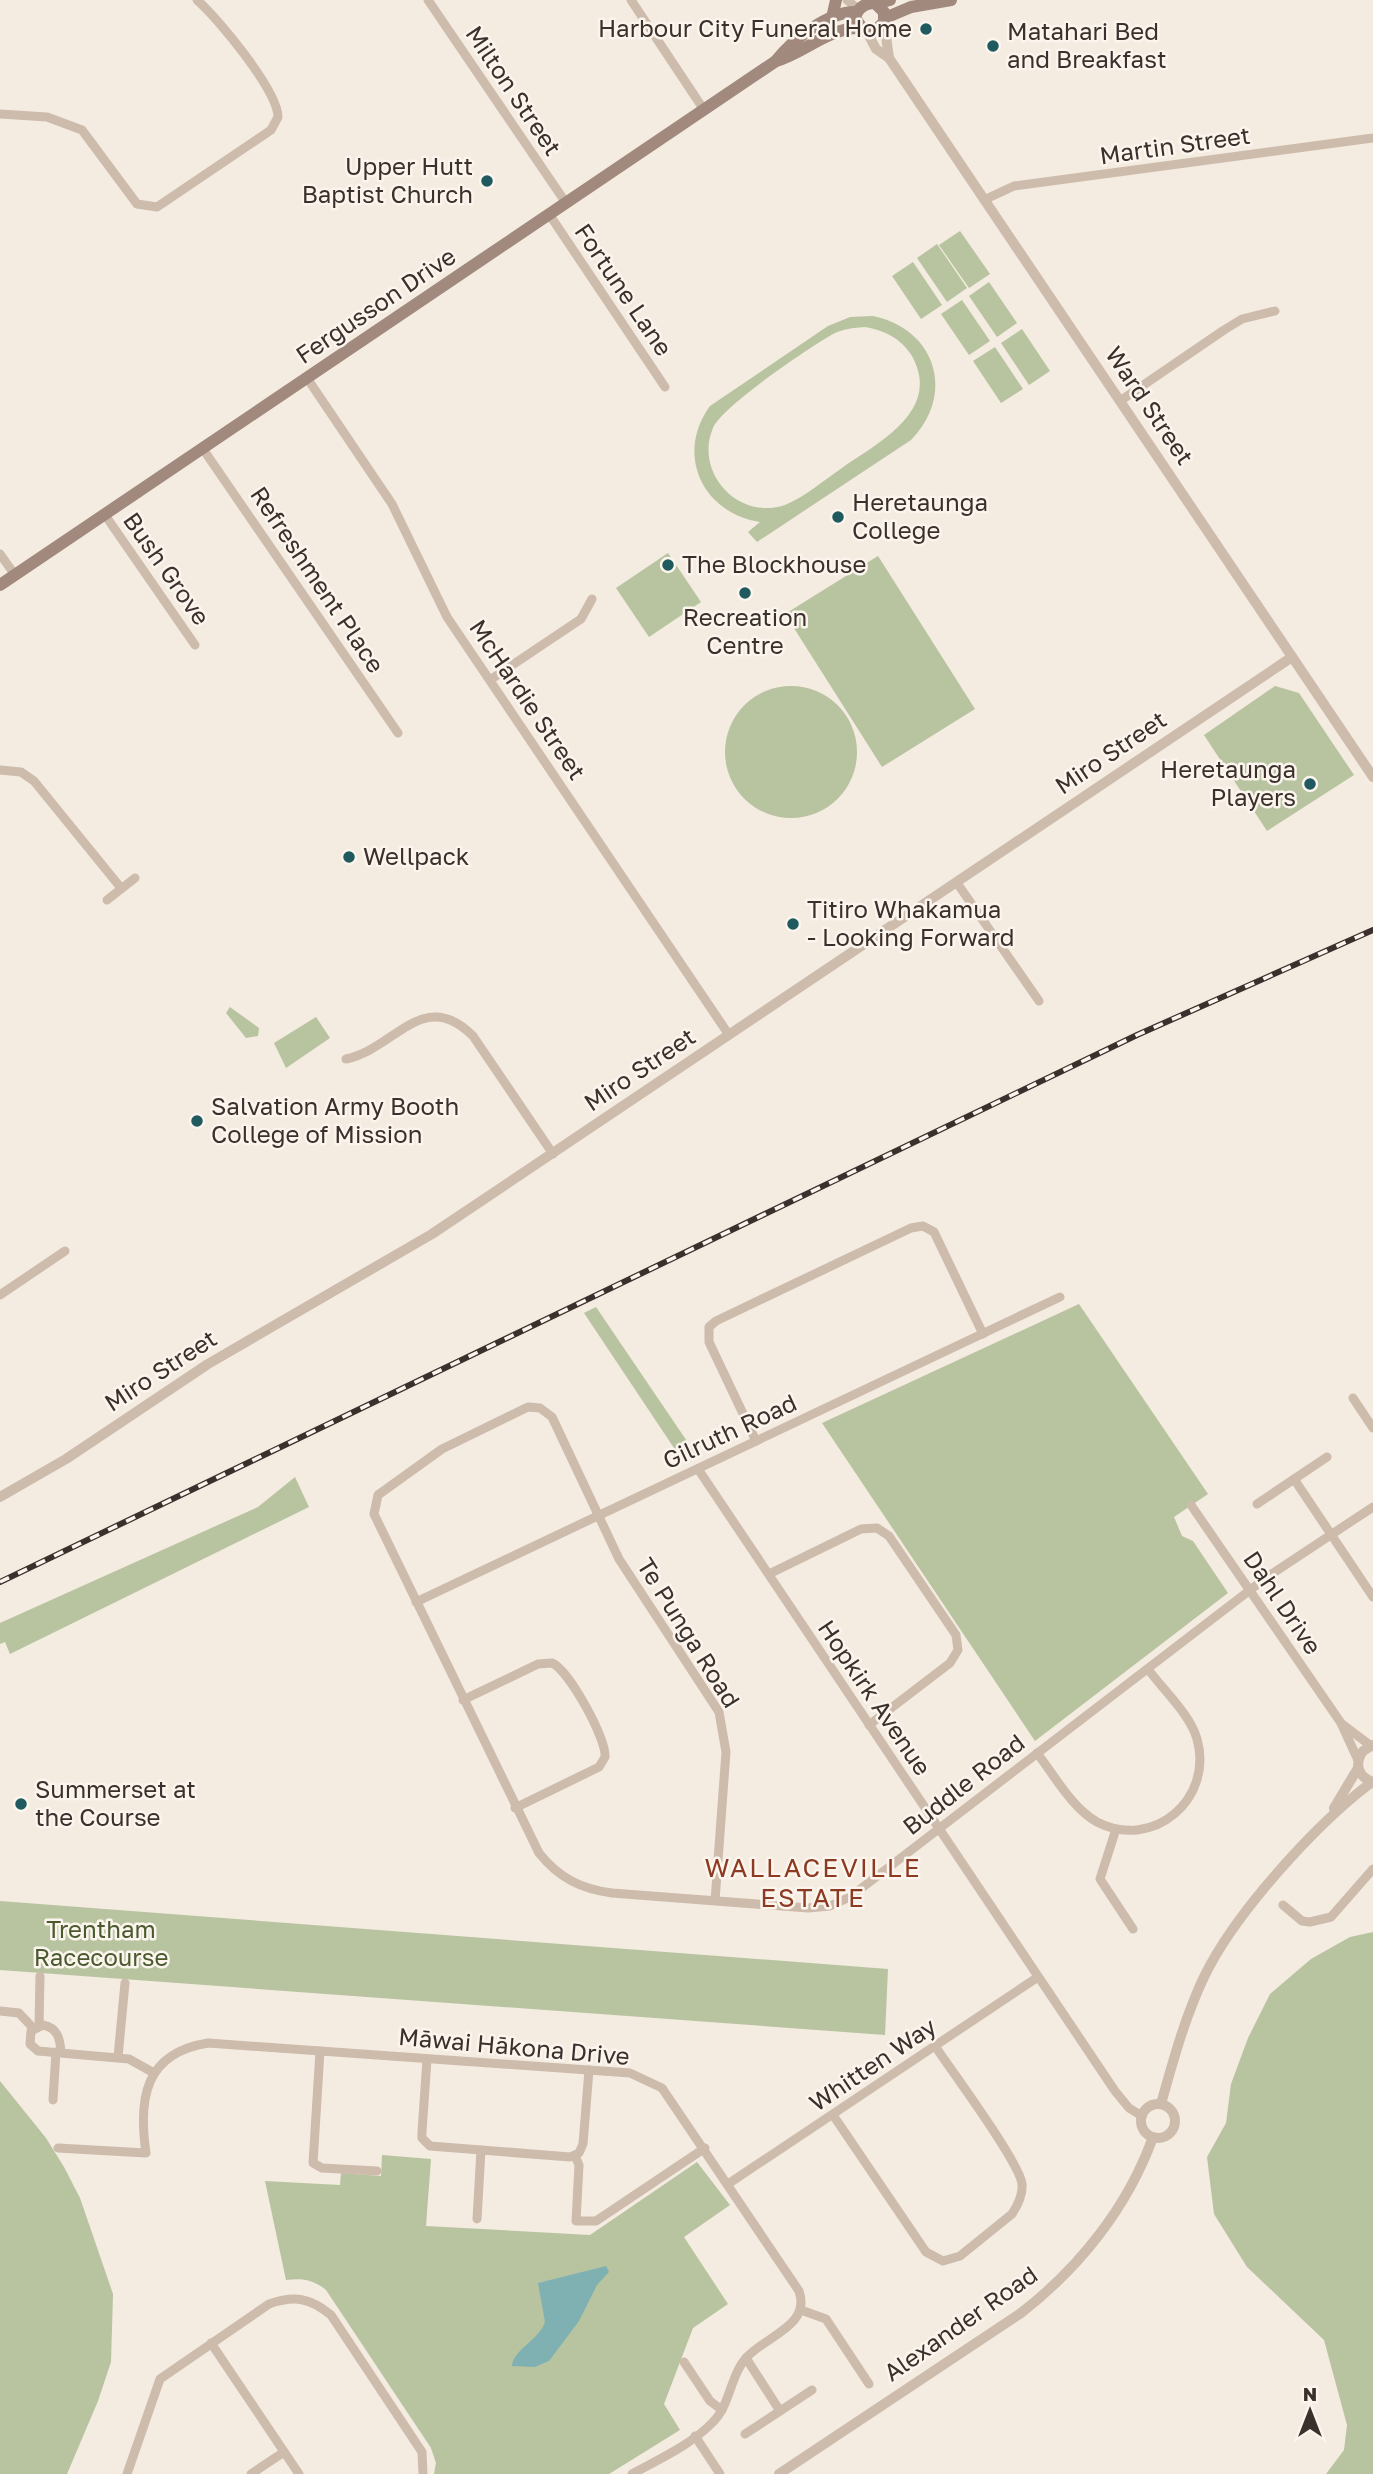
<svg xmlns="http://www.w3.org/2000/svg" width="1373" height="2474" viewBox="0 0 1373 2474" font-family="'Golos Text',sans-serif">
<rect width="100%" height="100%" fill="#f4ebe1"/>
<g fill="#b8c4a0" fill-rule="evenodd">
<path d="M960,231L990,274L969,288L939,245Z"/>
<path d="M937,244L967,288L947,302L917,258Z"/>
<path d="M913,262L942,305L921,319L892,276Z"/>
<path d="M989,282L1017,323L997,337L969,296Z"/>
<path d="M962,300L990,341L969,355L941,314Z"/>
<path d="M873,316C936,329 956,394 911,440L757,542L748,532L760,522C702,513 675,454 710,406L828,326L850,317ZM864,327C884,330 901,338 912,356C942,411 879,442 842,468C824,480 805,497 785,505C738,521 694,472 713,428C721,407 810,347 833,334C843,329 853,328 864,327Z"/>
<path d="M1022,329L1050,371L1029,385L1001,343Z"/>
<path d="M995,347L1023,389L1001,403L973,361Z"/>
<path d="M668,553L701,602L649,637L616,588Z"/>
<path d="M878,556L975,709L882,767L785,614Z"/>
<circle cx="791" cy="752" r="66"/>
<path d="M1275,686L1299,693L1354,775L1267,831L1204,735Z"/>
<path d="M230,1007L259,1028L258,1036L246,1038L226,1013Z"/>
<path d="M316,1017L330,1038L286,1068L274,1043Z"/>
<path d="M1079,1304L1208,1494L1174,1517L1182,1536L1193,1541L1228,1593L1035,1741L822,1423Z"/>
<path d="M596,1307L697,1456L684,1463L584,1313Z"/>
<path d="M295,1477L309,1507L10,1654L5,1642L0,1644V1623L258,1507Z"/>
<path d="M0,1901L888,1969L885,2035L0,1970Z"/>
<path d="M1373,1932V2474H1326L1344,2450L1347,2425L1324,2340L1247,2267L1214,2214L1207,2157L1226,2123L1231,2084L1248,2038L1270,1994L1311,1959L1350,1937Z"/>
<path d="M0,2081L46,2138L64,2167L80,2198L113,2294L111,2362L98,2401L67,2474H0Z"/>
<path d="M382,2155L431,2159L426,2226L590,2235L697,2162L730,2205L684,2237L728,2304L693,2328L664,2404L680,2430L609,2474H434L436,2463L431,2448L326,2290C313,2279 301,2278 286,2280L265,2181L340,2185L341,2173L381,2176Z"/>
</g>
<path fill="#7fb0b2" d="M606,2266L609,2272L597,2285L579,2321L549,2361L535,2367L512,2366C513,2350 539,2340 545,2322L538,2283Z"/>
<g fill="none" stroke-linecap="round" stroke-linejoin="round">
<g stroke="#cdbbac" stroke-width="9">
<path d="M428,0L566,203"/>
<path d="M631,0L704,110"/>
<path d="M847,0L858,9"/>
<path d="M0,114L47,117L82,130L137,204L157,207L271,130L278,117C278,91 218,18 197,0"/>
<path d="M986,199L1014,186L1373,138"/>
<path d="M549,214L665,387"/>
<path d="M307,378L392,504L447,617L729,1035"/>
<path d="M1120,401L1224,330L1242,319L1275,311"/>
<path d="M203,449L398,733"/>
<path d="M105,515L195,645"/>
<path d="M0,554L15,575"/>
<path d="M490,680L581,619L592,599"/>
<path d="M0,770L21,772L34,781L121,888"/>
<path d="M957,883L1039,1001"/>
<path d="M107,900L135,878"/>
<path d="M346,1059C395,1049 423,986 473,1036L553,1154"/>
<path d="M0,1295L65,1251"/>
<path d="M1353,1398L1373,1428"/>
<path d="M756,1441L709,1342V1327L716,1321L911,1228L923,1226L934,1232L983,1334"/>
<path d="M698,1469L1115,2091L1129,2108L1142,2116"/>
<path d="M1294,1479L1373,1597"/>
<path d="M1257,1504L1327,1457"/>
<path d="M1191,1505L1341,1723L1358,1760"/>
<path d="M769,1574L861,1529L877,1528L889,1536L956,1635L958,1650L950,1663L869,1725"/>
<path d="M416,1602L1060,1297"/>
<path d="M463,1700L538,1664L552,1663C568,1669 607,1739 605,1757L599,1767L515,1808"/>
<path d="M1342,1724L1371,1746"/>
<path d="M1037,1753C1054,1775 1072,1808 1097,1822C1153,1851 1214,1799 1197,1739C1190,1714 1163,1690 1148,1669"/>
<path d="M1116,1829L1100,1879L1133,1929"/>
<path d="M715,1901L726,1752L719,1712L619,1559L552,1417L540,1408L528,1407L442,1449L378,1495L374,1514L539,1853C559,1878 581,1889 612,1893L808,1908L830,1906L850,1897L1267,1577L1373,1507"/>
<path d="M1283,1905L1302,1921L1310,1922L1331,1917L1373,1869"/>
<path d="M0,2011L19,2013L34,2029"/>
<path d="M39,2026L40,1976"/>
<path d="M320,2051L313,2163L322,2168L377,2171"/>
<path d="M61,2052C60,2039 58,2028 43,2025L31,2031L30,2044L38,2051L129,2059L154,2073"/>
<path d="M118,2057L125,1983"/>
<path d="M427,2059L422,2132V2138L430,2146L570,2157L579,2153L583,2144L589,2070"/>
<path d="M53,2100L56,2052"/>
<path d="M833,2115L926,2252L943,2261L960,2256L1012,2214C1018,2205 1023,2195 1022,2184C1020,2163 951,2070 935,2046"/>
<path d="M58,2148L146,2153C138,2098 145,2053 208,2043L630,2073L662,2088L799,2291C811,2325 767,2336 748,2356C730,2374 731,2404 713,2422C691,2445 659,2459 632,2474"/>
<path d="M575,2156L579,2165L576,2221H596L705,2148"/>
<path d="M728,2184L1038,1977"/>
<path d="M477,2219L481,2150"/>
<path d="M801,2310L826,2319L869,2384"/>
<path d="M211,2343L299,2474"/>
<path d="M746,2358L780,2411"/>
<path d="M684,2362L710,2401L722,2410"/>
<path d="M745,2434L812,2390"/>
<path d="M695,2436L720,2474"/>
<path d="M127,2474L160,2379L269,2304C295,2295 310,2298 331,2315L422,2452L423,2474"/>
<path d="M251,2474L284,2452"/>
</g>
<g stroke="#cdbbac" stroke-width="10">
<path d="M884,22L889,58"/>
<path d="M867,32L876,49L889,58L1373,777"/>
<path d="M0,1497L66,1459L208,1364L432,1234L1292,657"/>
<path d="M1373,1745L1363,1751C1354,1764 1358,1777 1373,1782"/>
<path d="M1334,1808L1358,1768"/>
<circle cx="1158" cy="2121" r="17"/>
<path d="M1161,2104C1173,2061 1185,2017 1204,1977C1235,1913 1316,1824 1372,1782"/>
<path d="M779,2474L1021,2313C1079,2268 1128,2207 1153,2137"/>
</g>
<g stroke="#a18a7d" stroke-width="12">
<path d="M876,4L884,12V22L874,32L864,31L855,18C859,0 876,4 890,0"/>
<path d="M832,18L836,0"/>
<path d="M885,18L911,7L951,0"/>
<path d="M776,61C792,40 829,11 856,12"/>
<path d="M0,585L776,61C804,53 828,28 859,28"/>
</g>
<g stroke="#3b302b" stroke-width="6">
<path id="rail" d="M0,1582L1137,1035L1373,930"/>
</g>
<use href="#rail" stroke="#fbf5ee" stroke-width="3.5" stroke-dasharray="10" stroke-linecap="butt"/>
</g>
<g fill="#1f5a5e" stroke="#fbf5ee" stroke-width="2.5">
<circle cx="926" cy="29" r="7"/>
<circle cx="993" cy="46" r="7"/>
<circle cx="487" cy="181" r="7"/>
<circle cx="838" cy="517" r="7"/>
<circle cx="668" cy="565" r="7"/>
<circle cx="745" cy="593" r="7"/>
<circle cx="1310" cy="784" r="7"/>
<circle cx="349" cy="857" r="7"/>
<circle cx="793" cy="924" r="7"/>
<circle cx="197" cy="1121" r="7"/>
<circle cx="21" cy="1804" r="7"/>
</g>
<g text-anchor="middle" stroke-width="5" stroke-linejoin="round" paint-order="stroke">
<g font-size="24" fill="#3b302b" stroke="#fbf5ee" text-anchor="start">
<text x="912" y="37" text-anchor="end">Harbour City Funeral Home</text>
<text x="1007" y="40">Matahari Bed<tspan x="1007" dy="28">and Breakfast</tspan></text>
<text x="473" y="175" text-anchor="end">Upper Hutt<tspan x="473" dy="28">Baptist Church</tspan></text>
<text x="852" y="511">Heretaunga<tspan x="852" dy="28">College</tspan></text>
<text x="682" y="573">The Blockhouse</text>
<text x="745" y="626" text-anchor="middle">Recreation<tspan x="745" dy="28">Centre</tspan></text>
<text x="1296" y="778" text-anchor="end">Heretaunga<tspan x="1296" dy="28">Players</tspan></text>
<text x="363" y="865">Wellpack</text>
<text x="807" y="918">Titiro Whakamua<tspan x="807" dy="28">- Looking Forward</tspan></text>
<text x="211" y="1115">Salvation Army Booth<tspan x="211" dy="28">College of Mission</tspan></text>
<text x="35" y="1798">Summerset at<tspan x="35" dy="28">the Course</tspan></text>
</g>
<g font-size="24" fill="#3b302b" stroke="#fbf5ee">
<text transform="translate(513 91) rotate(56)" y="8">Milton Street</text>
<text transform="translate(1175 146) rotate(-8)" y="8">Martin Street</text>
<text transform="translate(623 290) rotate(56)" y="8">Fortune Lane</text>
<text transform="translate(376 306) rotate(-34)" y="8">Fergusson Drive</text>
<text transform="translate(1149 406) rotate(56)" y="8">Ward Street</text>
<text transform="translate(166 569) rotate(55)" y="8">Bush Grove</text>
<text transform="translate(317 580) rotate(56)" y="8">Refreshment Place</text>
<text transform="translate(527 700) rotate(56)" y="8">McHardie Street</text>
<text transform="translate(1111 753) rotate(-34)" y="8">Miro Street</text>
<text transform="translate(640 1070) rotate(-34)" y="8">Miro Street</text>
<text transform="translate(161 1371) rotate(-33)" y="8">Miro Street</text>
<text transform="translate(730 1432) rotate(-25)" y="8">Gilruth Road</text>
<text transform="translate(1282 1603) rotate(56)" y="8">Dahl Drive</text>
<text transform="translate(688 1633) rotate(58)" y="8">Te Punga Road</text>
<text transform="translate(874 1698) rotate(56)" y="8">Hopkirk Avenue</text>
<text transform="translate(964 1785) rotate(-38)" y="8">Buddle Road</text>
<text transform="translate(514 2047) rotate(5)" y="8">Māwai Hākona Drive</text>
<text transform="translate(873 2065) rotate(-34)" y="8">Whitten Way</text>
<text transform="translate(961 2324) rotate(-35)" y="8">Alexander Road</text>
</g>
<g font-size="24" fill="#4a5a2e" stroke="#fbf5ee">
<text x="101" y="1938">Trentham<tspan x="101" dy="28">Racecourse</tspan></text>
</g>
<g font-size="26" letter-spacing="2" fill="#8c3b22" stroke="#fbf5ee">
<text x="813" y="1877">WALLACEVILLE<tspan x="813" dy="30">ESTATE</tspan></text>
</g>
</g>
<g transform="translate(1310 2411)" stroke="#fbf5ee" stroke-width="5" paint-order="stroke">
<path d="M0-5L12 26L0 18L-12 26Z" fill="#3b302b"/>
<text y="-10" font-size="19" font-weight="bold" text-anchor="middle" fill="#3b302b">N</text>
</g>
</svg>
